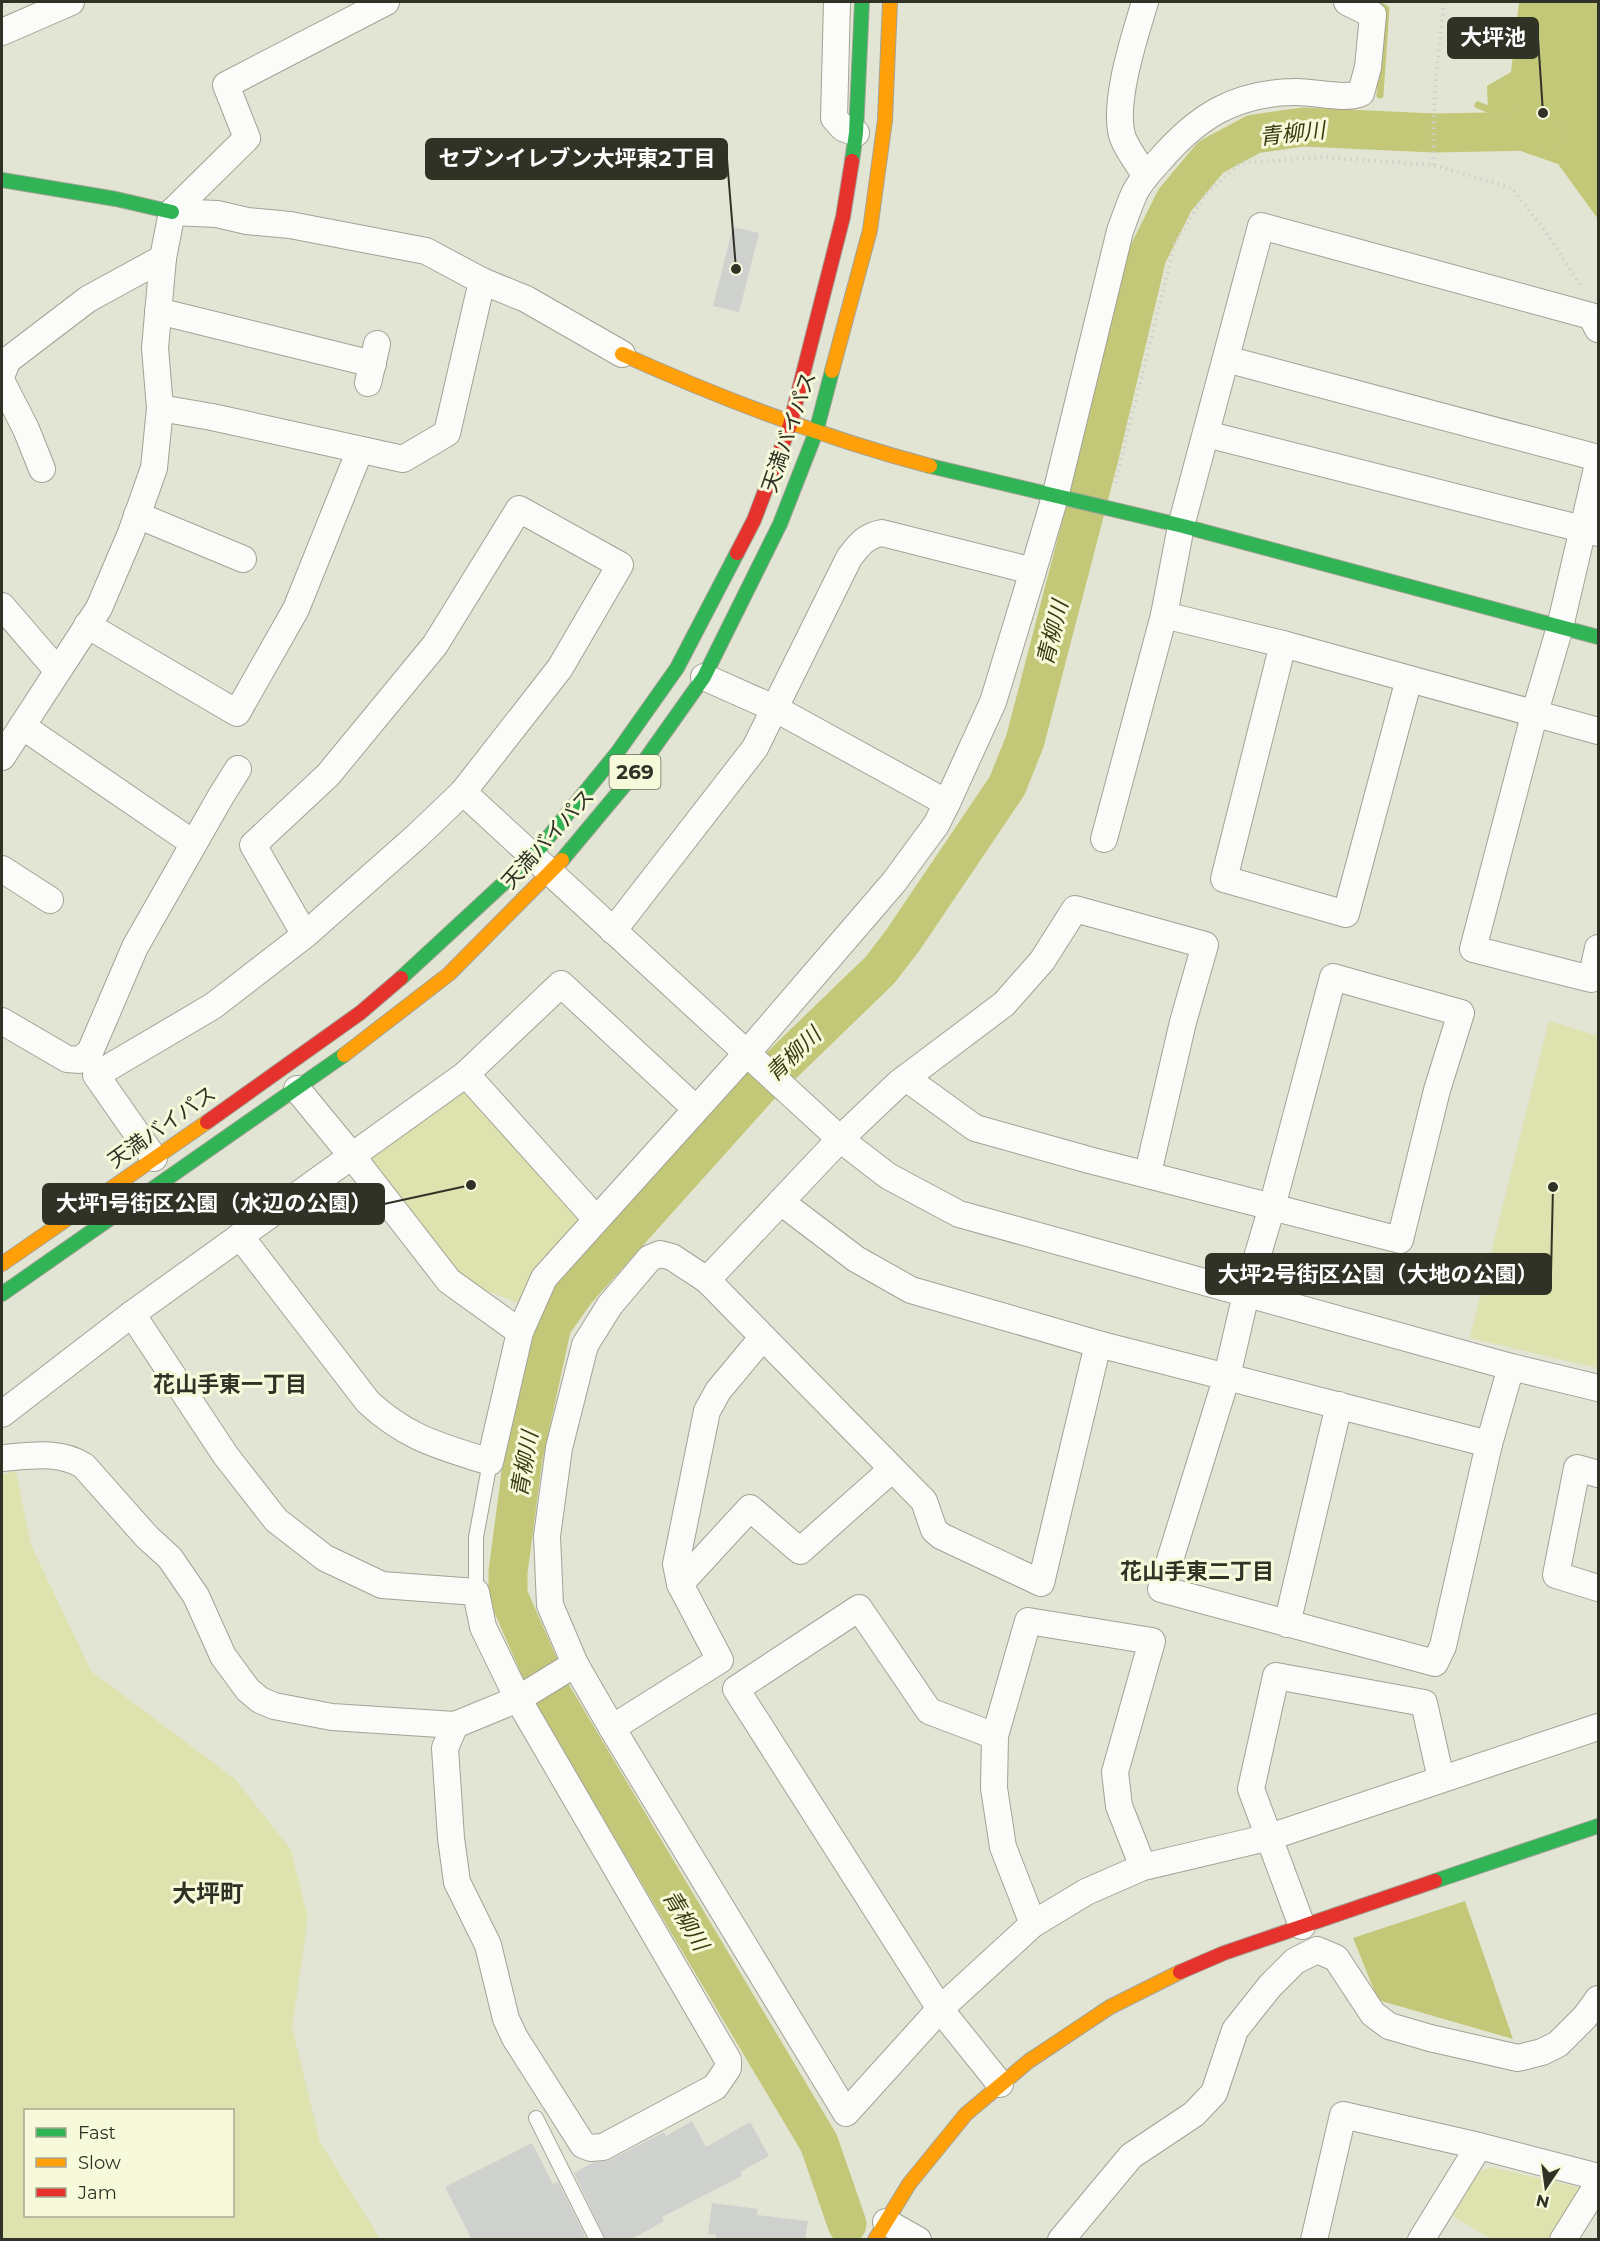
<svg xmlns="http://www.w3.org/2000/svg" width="1600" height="2241" viewBox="0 0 1600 2241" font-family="Montserrat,'Noto Sans JP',sans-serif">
<rect width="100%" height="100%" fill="#e3e5d4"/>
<g fill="#dde2ae" fill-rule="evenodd">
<path d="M1549,1021L1598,1036V1368L1470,1338Z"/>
<path d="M467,1086L582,1216L518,1303L460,1280L365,1154Z"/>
<path d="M16,1471L31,1545L91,1671L235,1779L291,1850L308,1918L292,2027L320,2142L380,2239H2V1475ZM26,2110H232V2216H26Z"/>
<path d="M1490,2167L1577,2187L1583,2190L1550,2239H1491L1453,2216L1478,2173Z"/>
</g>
<g fill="#c3c879">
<path d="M1519,2H1598V219L1558,164L1489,140L1487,86L1511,72Z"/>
<path d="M1465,1901L1513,2039L1378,2000L1353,1938Z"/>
</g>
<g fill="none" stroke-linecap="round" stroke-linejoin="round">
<g stroke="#c3c879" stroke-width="7">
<path d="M1374,2L1386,9L1380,95"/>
<path d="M1478,105L1495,112"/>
</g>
<path stroke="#c3c879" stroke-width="39" d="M847,2224L819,2143L550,1691L508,1595V1572L523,1458L552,1325L576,1291L757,1089L880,970L903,940L1007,786L1025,741L1099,457L1147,256L1175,200L1211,157L1254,134L1303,127L1434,133L1543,131"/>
</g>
<g fill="#cfd1ce">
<path d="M733,227L759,233L739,312L713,306Z"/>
<path d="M692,2121L706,2147L750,2122L769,2156L740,2172L742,2176L662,2217L664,2221L630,2240H606L574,2173L592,2163L610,2160L664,2132L666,2136Z"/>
<path d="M532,2143L553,2184L558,2182L587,2240H472L445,2187Z"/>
<path d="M712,2203L758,2209L757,2215L808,2221L805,2240H716V2235L708,2234Z"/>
</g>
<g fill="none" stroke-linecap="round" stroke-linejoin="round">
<g stroke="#a2a296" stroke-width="16">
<g id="lane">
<path d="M476,1592V1537L490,1462"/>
<path d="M536,2118L597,2240"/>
</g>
</g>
<g stroke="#a2a296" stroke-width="28">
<g id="street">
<path d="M837,2L834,118L843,128L856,133"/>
<path d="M1145,2C1135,35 1113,101 1122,135C1125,147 1139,165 1146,176"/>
<path d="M2,32L71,2"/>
<path d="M172,212L217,214L247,221L290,225L426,251L482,281L526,299L622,354"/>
<path d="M158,311L373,364"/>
<path d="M1226,359L1598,458"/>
<path d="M2,374L8,360L88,299L163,258"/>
<path d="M2,382L26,429L42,469"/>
<path d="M368,383L377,344"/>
<path d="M160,408L212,417L403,459L447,433L482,281"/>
<path d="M1206,434L1598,533"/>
<path d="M1598,464L1560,627L1535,712L1473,949L1591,979L1598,948"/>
<path d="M137,515L243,559"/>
<path d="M2,606L57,670"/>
<path d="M1164,615L1283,644L1598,731"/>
<path d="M87,625L237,713L296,609L360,450"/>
<path d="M1283,644L1224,879L1346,914L1409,679"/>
<path d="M704,677L776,709L947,803"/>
<path d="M22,726L193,843"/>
<path d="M2,757L99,608L131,533L154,468L160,408L155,348L163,258L172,212L247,138L226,85L386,2"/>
<path d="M463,792L840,1139L888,1176L959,1214L1511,1367L1598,1388"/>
<path d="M1104,839L1164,615L1181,526L1261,226L1591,316L1598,329"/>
<path d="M2,869L50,900"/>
<path d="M613,931L755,748L849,558C859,545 865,536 882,533L1033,571"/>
<path d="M1333,977L1461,1013L1437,1090L1400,1240L1272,1207Z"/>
<path d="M2,1021L67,1059L80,1060L90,1052L135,947L221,796L238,769"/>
<path d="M466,1074L596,1219"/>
<path d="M906,1078L975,1128L1089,1160L1272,1207L1246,1294L1227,1376L1161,1589L1435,1663L1443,1646L1489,1444L1511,1367"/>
<path d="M297,1089L352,1156L449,1281L520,1332"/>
<path d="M154,1158L96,1075L213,1006L305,935L417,836L463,792L560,668L620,565L519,509L435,645L328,775L253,845L305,935"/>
<path d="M781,1202L856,1259L911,1290L1098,1344L1489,1444"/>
<path d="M240,1236L368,1402C408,1439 440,1446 490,1462L520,1332L544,1278L747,1053L894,882L936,825L947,803L993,702L1033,571L1055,497L1120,231C1125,218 1129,205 1135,192C1141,180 1151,170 1160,160C1198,116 1235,93 1294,92C1314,91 1344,101 1361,93L1368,67L1373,15L1347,2"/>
<path d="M707,1280L840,1139L899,1083L1004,1004L1042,961L1075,909L1205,945L1183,1022L1148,1173"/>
<path d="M132,1314L226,1456L276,1520L325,1558L382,1585L476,1592L483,1627L518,1699L728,2060V2068L715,2087L603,2147L591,2148L583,2145L515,2038L506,2019L488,1945L457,1882L451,1838L445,1748L455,1725"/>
<path d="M1098,1344L1041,1583L941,1536L934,1530L924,1501L707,1280L672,1257L660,1254L650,1258L610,1305L585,1345L559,1448L547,1536L550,1605L575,1664L612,1728L846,2113L940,2009L1033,1924L1086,1892L1143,1867L1270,1837L1598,1727"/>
<path d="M2,1414L132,1314L466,1074L561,984L696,1109"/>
<path d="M2,1458C30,1456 59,1450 84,1466L147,1537L170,1558L196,1596L223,1656L248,1690L260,1700L274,1706L332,1717L455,1725L518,1699L575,1664"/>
<path d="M1598,1474L1577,1468L1556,1575L1598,1588"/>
<path d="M680,1584L750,1508L800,1551L891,1470"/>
<path d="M1287,1624L1339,1405"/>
<path d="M612,1728L720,1660L680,1584L676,1564L707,1411L718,1391L762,1338"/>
<path d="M995,1736L929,1711L859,1608L736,1689L940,2009L1000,2084"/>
<path d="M1033,1924L1003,1847L994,1788L995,1736L1028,1621L1152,1641L1115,1772L1119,1806L1143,1867"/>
<path d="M1302,1926L1251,1789L1276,1676L1424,1703L1441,1779"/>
<path d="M886,2222L918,2240"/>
<path d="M1061,2240L1131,2156L1194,2114L1214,2093L1235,2030L1270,1986L1295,1961L1317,1950L1336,1958L1373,2014L1389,2026L1430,2038L1518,2058L1542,2052L1558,2044L1585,2017L1598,1999"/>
<path d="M1314,2240L1343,2115L1479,2146L1598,2177"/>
<path d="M1421,2240L1479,2146"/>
<path d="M1563,2240L1598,2184"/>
</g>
</g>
<g stroke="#a2a296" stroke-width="16">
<g id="fast">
<path d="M852,161L856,133L862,2"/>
<path d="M2,180L116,199L172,212"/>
<path d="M930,466L1183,526L1598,637"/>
<path d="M562,860L643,763L704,677L780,524L816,432L832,371"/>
<path d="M401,978L533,856L617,753L677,668L737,553"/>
<path d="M2,1294L344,1055"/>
<path d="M1435,1881L1598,1826"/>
</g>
</g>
<g stroke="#a2a296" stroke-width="16">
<g id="slow">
<path d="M622,354C722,399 824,438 930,466"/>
<path d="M832,371L870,230L885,120L890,2"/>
<path d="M344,1055L449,974L562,860"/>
<path d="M2,1264L207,1122"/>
<path d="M875,2240L909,2184L966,2114L1029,2061L1110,2007L1180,1972"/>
</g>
</g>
<g stroke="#a2a296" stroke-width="16">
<g id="jam">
<path d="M737,553L754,520L790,425L843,217L852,161"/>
<path d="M207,1122L360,1013L401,978"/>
<path d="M1180,1972L1224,1953L1435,1881"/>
</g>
</g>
<g stroke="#cfd0cc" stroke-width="4" stroke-dasharray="1.5 4.5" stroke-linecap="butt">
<path d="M1433,165L1435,85L1444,2"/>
<path d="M1115,483L1175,243L1204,196L1241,163L1322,157L1433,165L1512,188L1550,238L1583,289"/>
</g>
<use href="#lane" stroke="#fbfbf9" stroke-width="14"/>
<use href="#street" stroke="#fbfbf9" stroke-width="26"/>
<use href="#fast" stroke="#30b455" stroke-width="14"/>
<use href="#slow" stroke="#ff9f0a" stroke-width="14"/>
<use href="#jam" stroke="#e5322d" stroke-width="14"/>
</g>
<g text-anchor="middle" stroke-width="6" stroke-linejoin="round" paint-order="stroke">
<rect fill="#f6f9da" stroke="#6c6e5c" stroke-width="1.5" x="609.5" y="755" width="51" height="34" rx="4.5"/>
<g font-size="20" font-weight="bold" fill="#313226">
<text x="635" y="779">269</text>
</g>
<g font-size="21" fill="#313226" stroke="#f6f9da">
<text transform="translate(789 432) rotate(-71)" y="7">天満バイパス</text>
<text transform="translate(548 839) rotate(-48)" y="7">天満バイパス</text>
<text transform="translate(162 1127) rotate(-35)" y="7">天満バイパス</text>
</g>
<g font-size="22" font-style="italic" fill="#393b0f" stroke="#f6f9da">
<text transform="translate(1292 133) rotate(-6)" y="8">青柳川</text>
<text transform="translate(1052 633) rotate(-76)" y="8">青柳川</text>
<text transform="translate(793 1054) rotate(-44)" y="8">青柳川</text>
<text transform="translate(524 1464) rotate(-80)" y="8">青柳川</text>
<text transform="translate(686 1920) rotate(59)" y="8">青柳川</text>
</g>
<g font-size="22" font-weight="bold" fill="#313226" stroke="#f6f9da">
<text x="230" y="1392">花山手東一丁目</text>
<text x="1197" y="1579">花山手東二丁目</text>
</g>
<g font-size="24" font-weight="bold" fill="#313226" stroke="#f6f9da">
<text x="208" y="1902">大坪町</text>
</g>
</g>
<path fill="none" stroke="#313226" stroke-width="2" d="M1543 113L1538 38M736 269L727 159M471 1185L384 1204M1553 1187L1551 1274"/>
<g fill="#313226" stroke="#f6f9da" stroke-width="2">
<circle cx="1543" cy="113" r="6"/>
<circle cx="736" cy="269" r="6"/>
<circle cx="471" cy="1185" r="6"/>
<circle cx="1553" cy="1187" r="6"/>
</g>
<g fill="#313226" stroke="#313226" stroke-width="2">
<rect x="1448" y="18" width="90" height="40" rx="6"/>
<rect x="426" y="139" width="301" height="40" rx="6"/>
<rect x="43" y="1184" width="341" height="40" rx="6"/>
<rect x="1206" y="1254" width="345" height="40" rx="6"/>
</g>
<g font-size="22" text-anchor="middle" font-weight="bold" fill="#fff">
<text x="1493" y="45">大坪池</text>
<text x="577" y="166">セブンイレブン大坪東2丁目</text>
<text x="214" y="1211">大坪1号街区公園（水辺の公園）</text>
<text x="1378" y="1282">大坪2号街区公園（大地の公園）</text>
</g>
<rect width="1600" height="2241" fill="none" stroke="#313226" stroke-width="6"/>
<rect x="24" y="2109" width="210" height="108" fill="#f6f9da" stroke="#a7a992" stroke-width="1.5"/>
<rect x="36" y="2128" width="30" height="9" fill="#30b455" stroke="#a7a992" stroke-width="1.5"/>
<text x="78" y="2139" font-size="18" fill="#313226">Fast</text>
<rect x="36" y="2158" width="30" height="9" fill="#ff9f0a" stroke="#a7a992" stroke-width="1.5"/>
<text x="78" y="2169" font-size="18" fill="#313226">Slow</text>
<rect x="36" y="2188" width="30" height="9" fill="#e5322d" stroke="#a7a992" stroke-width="1.5"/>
<text x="78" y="2199" font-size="18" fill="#313226">Jam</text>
<g transform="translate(1546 2187) rotate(193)" stroke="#f6f9da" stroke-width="4.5" paint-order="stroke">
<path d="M0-4.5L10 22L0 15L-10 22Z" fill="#313226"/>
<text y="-9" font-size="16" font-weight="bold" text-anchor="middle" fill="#313226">N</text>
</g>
</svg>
